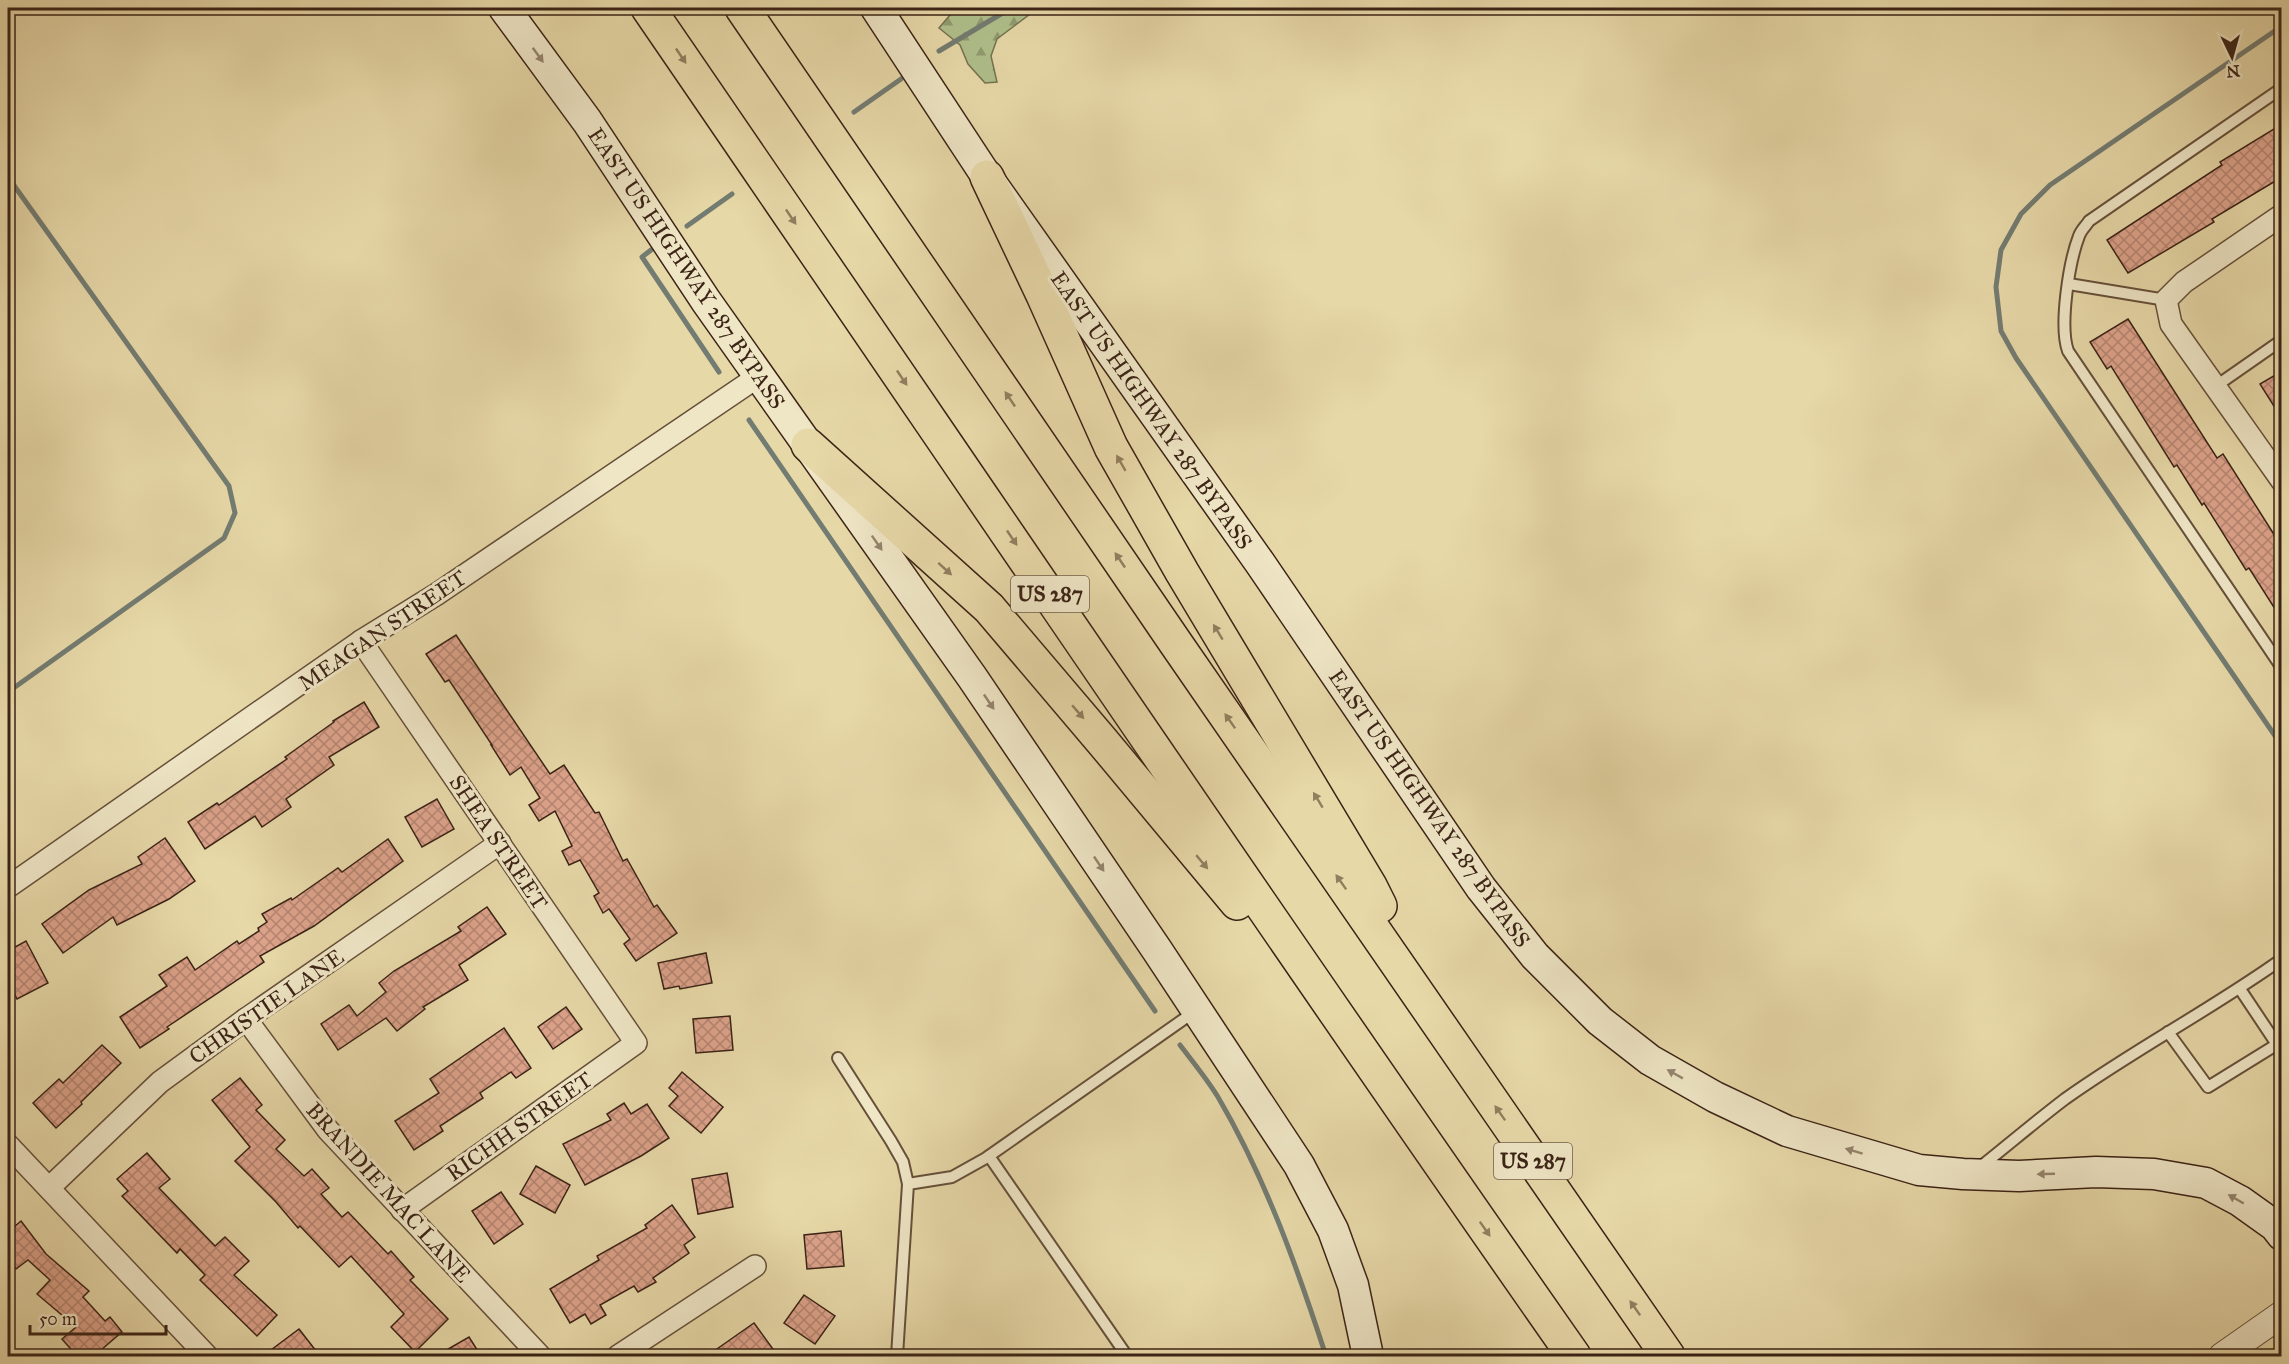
<svg xmlns="http://www.w3.org/2000/svg" width="2289" height="1364" viewBox="0 0 2289 1364" font-family="'IM FELL Great Primer',serif">
<defs>
<pattern id="forest-firs" width="22" height="20" patternUnits="userSpaceOnUse" patternTransform="scale(1.5)"><rect width="22" height="20" fill="#afc08c"/><path d="M5 1l3.5 6h-7zM16 11l3.5 6h-7z" fill="#909c71"/></pattern>
<pattern id="building-cross-hatch" width="8" height="8" patternUnits="userSpaceOnUse" patternTransform="scale(1.5)"><rect width="8" height="8" fill="#dca28a"/><path d="M0 0l8 8M0 8l8-8" fill="none" stroke="#b48470"/></pattern>
</defs>
<rect width="100%" height="100%" fill="#e7d8a8"/>
<filter id="stains"><feTurbulence type="fractalNoise" baseFrequency=".00333" numOctaves="4"/><feColorMatrix values="0 0 0 0 .2 0 0 0 0 .09 0 0 0 0 .02 0 0 0 .5 -.17"/></filter>
<radialGradient id="worn" r=".72"><stop offset=".6" stop-color="#630" stop-opacity="0"/><stop offset="1" stop-color="#630" stop-opacity=".3"/></radialGradient>
<path fill="url(#forest-firs)" stroke="#757251" stroke-width="1.5" d="M956,8H1038L997,39L991,56L997,82L985,83L968,64L960,45L939,28Z"/>
<g fill="none" stroke-linecap="round" stroke-linejoin="round">
<g stroke="#737c72" stroke-width="5">
<path d="M2282,26L2050,185L2021,214L2001,250L1996,287L2001,331L2016,358L2282,746"/>
<path d="M939,51L1011,8"/>
<path d="M854,112L901,79"/>
<path d="M8,177L229,486L235,513L224,538L8,692"/>
<path d="M687,226L732,194"/>
<path d="M651,250L642,257L719,372"/>
<path d="M749,420L1155,1011"/>
<path d="M1180,1045C1193,1062 1207,1079 1218,1097C1266,1179 1297,1267 1326,1356"/>
</g>
</g>
<g fill="url(#building-cross-hatch)" stroke="#3b2316" stroke-width="1.5">
<path d="M2282,124V177L2212,219L2214,222L2128,273L2107,240L2222,165L2220,162Z"/>
<path d="M2128,319L2217,458L2223,454L2282,547V620L2249,568L2246,570L2204,503L2202,505L2177,465L2174,467L2111,366L2107,369L2090,342Z"/>
<path d="M2282,371V419L2260,384Z"/>
<path d="M456,635L550,774L564,765L595,813L599,812L623,861L627,859L654,907L657,905L677,933L636,961L624,944L630,939L609,909L603,913L594,896L599,893L580,860L569,865L562,851L572,846L555,811L539,821L529,805L540,798L521,767L510,775L491,745H492L449,680L445,682L426,654Z"/>
<path d="M364,702L379,727L329,757L334,765L286,799L291,807L262,827L255,816L205,849L188,822L217,803L219,805L287,759L285,757L334,722L333,721Z"/>
<path d="M437,799L454,829L422,847L405,817Z"/>
<path d="M165,838L195,881L169,899L117,925L113,917L63,953L42,924L89,890L142,864L138,857Z"/>
<path d="M388,839L403,861L314,926L260,956L264,962L167,1027L169,1029L140,1048L120,1017L167,986L159,975L187,957L195,970L237,941L239,944L259,931L258,928L267,922L262,914L291,898L292,900L338,868L342,872Z"/>
<path d="M487,907L506,934L459,965L468,980L423,1007L425,1009L397,1031L386,1018L338,1050L321,1024L349,1005L357,1016L386,992L379,983L394,971L461,931L458,927Z"/>
<path d="M26,941L48,983L17,999L8,981V951Z"/>
<path d="M706,953L712,983L680,989L679,986L664,989L658,963Z"/>
<path d="M566,1007L582,1029L553,1049L538,1027Z"/>
<path d="M730,1016L733,1050L696,1053L693,1019Z"/>
<path d="M504,1028L531,1068L516,1078L511,1072L480,1093L483,1098L440,1126L443,1131L414,1150L395,1121L439,1093L430,1079Z"/>
<path d="M102,1045L121,1063L81,1102L82,1104L56,1128L33,1103L59,1079L63,1083Z"/>
<path d="M682,1072L723,1107L701,1133L669,1106L678,1096L669,1088Z"/>
<path d="M240,1078L262,1105L256,1110L285,1140L276,1149L304,1176L312,1169L329,1188L321,1194L342,1217L348,1212L388,1254L391,1251L414,1277L410,1280L448,1319L415,1352L391,1327L404,1314L351,1256L339,1267L300,1226L298,1228L276,1202L235,1161L250,1147L212,1100Z"/>
<path d="M624,1103L631,1114L647,1104L669,1138L641,1156L585,1185L563,1144L611,1120L607,1114Z"/>
<path d="M147,1153L170,1179L159,1188L215,1246L225,1237L249,1261L234,1275L277,1315L257,1336L200,1280L205,1275L180,1249L177,1253L122,1196L128,1191L117,1179Z"/>
<path d="M536,1166L570,1185L555,1213L520,1194Z"/>
<path d="M727,1173L733,1207L698,1214L692,1179Z"/>
<path d="M501,1192L523,1224L494,1244L472,1211Z"/>
<path d="M672,1205L695,1237L684,1245L689,1253L653,1278L656,1282L638,1292L634,1286L600,1305L606,1315L591,1324L585,1314L570,1323L550,1289L599,1260L597,1256L647,1228L645,1225Z"/>
<path d="M21,1221L46,1254L89,1291L83,1297L105,1321L110,1317L122,1332L94,1356H77L62,1339L76,1327L37,1294L50,1280L28,1260L16,1269L8,1258V1232Z"/>
<path d="M841,1231L844,1266L807,1269L804,1235Z"/>
<path d="M804,1295L835,1316L815,1344L784,1323Z"/>
<path d="M754,1323L778,1356H707Z"/>
<path d="M299,1329L320,1356H263Z"/>
<path d="M469,1337L481,1356H436Z"/>
</g>
<g fill="none" stroke-linecap="round" stroke-linejoin="round">
<g stroke="#66503a" stroke-width="14">
<g id="service">
<path d="M2282,88L2089,221C2086,226 2081,230 2079,236C2069,262 2059,326 2068,351L2282,668"/>
<path d="M2069,284L2166,300"/>
<path d="M2216,386L2282,340"/>
<path d="M2240,989L2282,1052"/>
<path d="M2168,1032L2208,1087L2276,1045"/>
<path d="M838,1058L891,1141L903,1162L908,1184"/>
<path d="M989,1156L1127,1356"/>
<path d="M1979,1168C2008,1145 2036,1121 2065,1099C2135,1049 2212,1009 2282,959"/>
<path d="M897,1356L908,1184L952,1177L986,1158L1194,1012"/>
</g>
</g>
<g stroke="#66503a" stroke-width="24">
<g id="minor">
<path d="M2282,215L2184,282L2166,300L2171,324L2282,481"/>
<path d="M361,641L636,1043L402,1210"/>
<path d="M8,887L361,641L437,594L759,376"/>
<path d="M246,1019L328,1130L540,1356"/>
<path d="M8,1145L207,1356"/>
<path d="M49,1188L160,1082L246,1019L500,843"/>
<path d="M618,1356L755,1266"/>
</g>
</g>
<g stroke="#66503a" stroke-width="28">
<path id="tertiary" d="M2222,1356L2282,1314"/>
</g>
<g stroke="#3b2316" stroke-width="33">
<g id="secondary">
<path d="M504,8L587,121L706,301L972,677L1157,950L1299,1165L1333,1230L1353,1285L1368,1356"/>
<path d="M876,8L987,177L1260,563L1481,888L1535,956L1600,1021L1650,1060L1715,1097L1787,1131L1919,1170L1963,1174L2019,1176L2096,1172L2154,1174L2206,1183L2240,1201L2275,1226L2282,1235"/>
</g>
</g>
<g stroke="#3b2316" stroke-width="36">
<g id="motorway">
<path d="M648,8C956,457 1261,909 1574,1356"/>
<path d="M742,8L1177,645L1668,1356"/>
<path d="M987,177L1043,295L1111,447L1182,572L1370,886L1380,906"/>
<path d="M808,445L989,608L1102,741L1237,903"/>
</g>
</g>
<use href="#service" stroke="#efe6c6" stroke-width="10"/>
<use href="#minor" stroke="#efe6c6" stroke-width="21"/>
<use href="#tertiary" stroke="#efe6c6" stroke-width="26"/>
<use href="#secondary" stroke="#efe6c6" stroke-width="30"/>
<use href="#motorway" stroke="#e7d8a8" stroke-width="33"/>
</g>
<defs><path id="oneway-solid" d="M-6-.8H1V-3.2L6.5 0L1 3.2V.8H-6Z" transform="scale(1.5)"/></defs>
<g fill="#95846e">
<use href="#oneway-solid" transform="translate(538 55) rotate(54)"/>
<use href="#oneway-solid" transform="translate(877 543) rotate(55)"/>
<use href="#oneway-solid" transform="translate(989 702) rotate(56)"/>
<use href="#oneway-solid" transform="translate(1099 864) rotate(56)"/>
<use href="#oneway-solid" transform="translate(1675 1074) rotate(-151)"/>
<use href="#oneway-solid" transform="translate(1854 1151) rotate(-163)"/>
<use href="#oneway-solid" transform="translate(2046 1174) rotate(178)"/>
<use href="#oneway-solid" transform="translate(2236 1199) rotate(-150)"/>
</g>
<g fill="#917e5f">
<use href="#oneway-solid" transform="translate(681 56) rotate(56)"/>
<use href="#oneway-solid" transform="translate(791 217) rotate(56)"/>
<use href="#oneway-solid" transform="translate(902 378) rotate(56)"/>
<use href="#oneway-solid" transform="translate(1010 399) rotate(-124)"/>
<use href="#oneway-solid" transform="translate(1121 463) rotate(-120)"/>
<use href="#oneway-solid" transform="translate(1012 538) rotate(56)"/>
<use href="#oneway-solid" transform="translate(1120 560) rotate(-124)"/>
<use href="#oneway-solid" transform="translate(945 569) rotate(42)"/>
<use href="#oneway-solid" transform="translate(1218 632) rotate(-121)"/>
<use href="#oneway-solid" transform="translate(1078 712) rotate(49)"/>
<use href="#oneway-solid" transform="translate(1230 721) rotate(-125)"/>
<use href="#oneway-solid" transform="translate(1318 800) rotate(-121)"/>
<use href="#oneway-solid" transform="translate(1202 862) rotate(50)"/>
<use href="#oneway-solid" transform="translate(1341 882) rotate(-125)"/>
<use href="#oneway-solid" transform="translate(1500 1113) rotate(-125)"/>
<use href="#oneway-solid" transform="translate(1485 1229) rotate(55)"/>
<use href="#oneway-solid" transform="translate(1635 1308) rotate(-125)"/>
</g>
<g text-anchor="middle" stroke-width="6" stroke-linejoin="round" paint-order="stroke">
<g fill="#efe6c6" stroke="#715e4b" stroke-width="1.5">
<rect x="1011" y="576" width="78" height="36" rx="4.5"/>
<rect x="1494" y="1143" width="78" height="36" rx="4.5"/>
</g>
<g font-size="21" font-weight="bold" fill="#3b2316">
<text x="1050" y="601">US 287</text>
<text x="1533" y="1168">US 287</text>
</g>
<g font-size="22" fill="#3b2316" stroke="#efe6c6">
<text transform="translate(687 268) rotate(56)" y="8">EAST US HIGHWAY 287 BYPASS</text>
<text transform="translate(1152 410) rotate(55)" y="8">EAST US HIGHWAY 287 BYPASS</text>
<text transform="translate(382 630) rotate(-34)" y="8">MEAGAN STREET</text>
<text transform="translate(1430 808) rotate(55)" y="8">EAST US HIGHWAY 287 BYPASS</text>
<text transform="translate(499 842) rotate(56)" y="8">SHEA STREET</text>
<text transform="translate(266 1006) rotate(-35)" y="8">CHRISTIE LANE</text>
<text transform="translate(519 1126) rotate(-35)" y="8">RICHH STREET</text>
<text transform="translate(389 1192) rotate(48)" y="8">BRANDIE MAC LANE</text>
</g>
</g>
<rect width="2289" height="1364" fill="none" stroke="#e7d8a8" stroke-width="30"/>
<rect x="9" y="9" width="2271" height="1346" fill="none" stroke="#3b2316" stroke-width="3"/>
<rect x="15" y="15" width="2259" height="1334" fill="none" stroke="#3b2316" stroke-width="1.5"/>
<g transform="translate(2232 57) rotate(175)" stroke="#efe6c6" stroke-width="4.5" paint-order="stroke">
<path d="M0-4.5L10 22L0 15L-10 22Z" fill="#3b2316"/>
<text y="-9" font-size="16" font-weight="bold" text-anchor="middle" fill="#3b2316">N</text>
</g>
<path d="M30 1325v9h136v-9" fill="none" stroke="#3b2316" stroke-width="3"/>
<text x="39" y="1325" font-size="18" fill="#3b2316" stroke="#efe6c6" stroke-width="4.5" paint-order="stroke">50 m</text>
<rect width="100%" height="100%" filter="url(#stains)"/>
<rect width="100%" height="100%" fill="url(#worn)"/>
</svg>
